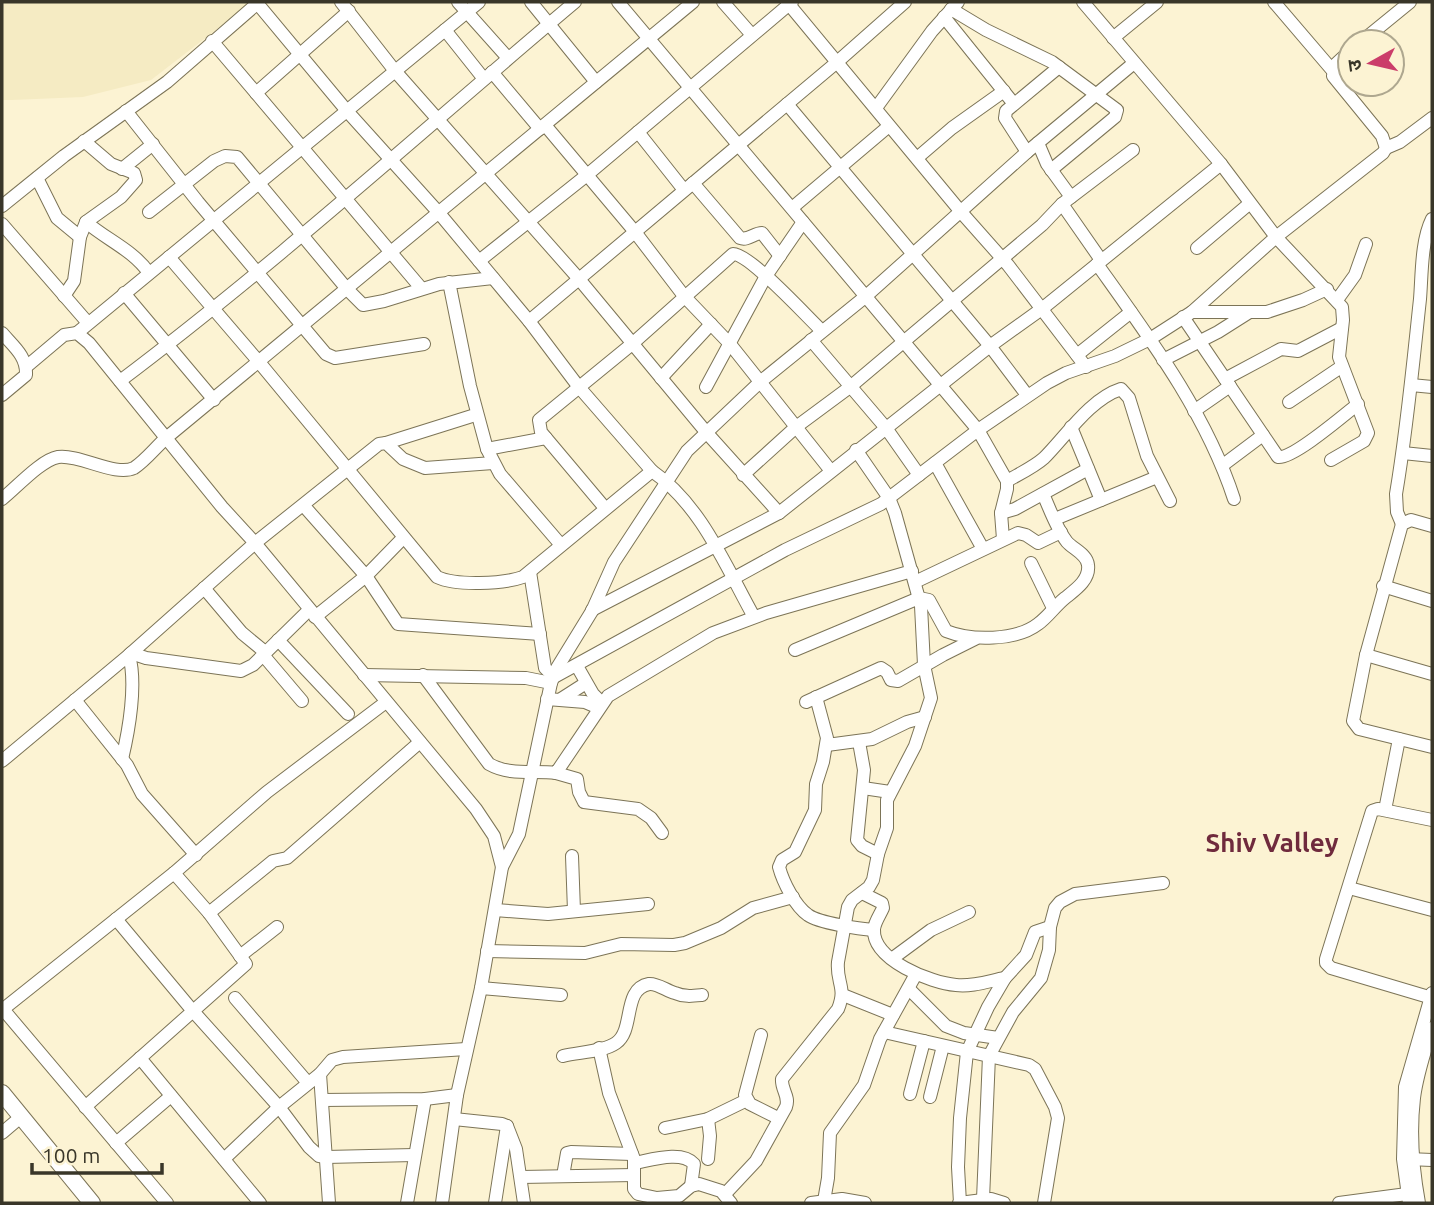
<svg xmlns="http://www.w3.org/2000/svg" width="1434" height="1205" viewBox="0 0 1434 1205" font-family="Ubuntu,'Noto Sans Devanagari',sans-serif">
<rect width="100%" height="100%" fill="#fcf3d3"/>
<path fill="#f5ebc3" d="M2,2H252L151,80L83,97L12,100H2Z"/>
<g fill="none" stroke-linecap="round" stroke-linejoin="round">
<g stroke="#7c7457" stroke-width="14">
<g id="minor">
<path d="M341,2L395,71L579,279L706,432L779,513"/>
<path d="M458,2L508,58"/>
<path d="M531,2L596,82"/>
<path d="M618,2L978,430L1007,481V489L1001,513L1003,539"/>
<path d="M723,2L752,35"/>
<path d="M787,2L961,212L1008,265L1086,367"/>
<path d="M1083,2L1221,164L1276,237L1342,307L1343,320L1339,357L1368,433L1364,441L1331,460"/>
<path d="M1274,2L1333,71"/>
<path d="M257,3L347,111L439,213L529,321L578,386L652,471"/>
<path d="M951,9L986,30L1052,62L1117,110L1115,117L1051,170"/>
<path d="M944,17L1014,104"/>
<path d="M445,30L484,79"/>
<path d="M1113,38L1157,2"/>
<path d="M212,41L421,288"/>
<path d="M1361,42L1410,2"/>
<path d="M492,72L540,129"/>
<path d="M256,93L349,11"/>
<path d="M787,104L990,346L1027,395"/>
<path d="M876,108L932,31L958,2"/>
<path d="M126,111L198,202L326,354L335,358L424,344"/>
<path d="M545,125L635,232L684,296L730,344L831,471"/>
<path d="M638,132L684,190"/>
<path d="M1038,143L1047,164L1071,197"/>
<path d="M1386,148L1400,142L1432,118"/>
<path d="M1027,152L1005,118L1006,111L1059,67"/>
<path d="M917,158L952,128L1004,91"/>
<path d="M122,169L153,144"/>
<path d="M37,178L57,218L80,237"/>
<path d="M693,183L740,238C748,241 754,233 762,233L780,256"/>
<path d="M1062,204L1101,260"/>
<path d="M2,206L64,156L167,82L259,2"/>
<path d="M792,208L889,126"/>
<path d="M149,212L214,161L225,156L237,157L347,289L363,305L384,301L439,284L493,278"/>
<path d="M86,222C107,240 133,250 149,273"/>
<path d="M2,224L88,323"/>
<path d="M1197,248L1249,204"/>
<path d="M169,257L259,362L437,577C456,586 503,584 523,577L652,471C701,505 725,565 754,617"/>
<path d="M479,261L587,175L792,2"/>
<path d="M1097,264C1149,337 1206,413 1234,499"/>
<path d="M449,282L470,386L487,449L500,474L561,545"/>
<path d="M124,293L214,400"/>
<path d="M64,296L74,281L80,237L86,222L121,197L136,180L134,173L111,164L84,141"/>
<path d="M1337,300L1355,275L1366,244"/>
<path d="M1192,312H1267L1303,300L1327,289"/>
<path d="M1183,317L1278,457C1293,459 1344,415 1358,404"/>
<path d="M529,321L836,63L905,2"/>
<path d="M2,333C13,346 27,356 26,375L2,395"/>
<path d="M77,333L479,2"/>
<path d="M811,340L886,428L919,475"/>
<path d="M1077,355L1131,312"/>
<path d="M1163,360L1218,332L1248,313"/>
<path d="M26,367L64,335L77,333L89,343L222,507L255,543L476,809L494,836L502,867"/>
<path d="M661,378L711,324"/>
<path d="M1225,379L1281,349L1298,351L1342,328"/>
<path d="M120,381C278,262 424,129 575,2"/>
<path d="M1411,385L1432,387"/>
<path d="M706,387L766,276L803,222"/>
<path d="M1289,402L1341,367"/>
<path d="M1194,411L1230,386"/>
<path d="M1071,427L1101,500"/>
<path d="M386,443L472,416"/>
<path d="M487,449L546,438"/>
<path d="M1403,453L1432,456"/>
<path d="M935,463L983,549"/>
<path d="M1223,465L1263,435"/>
<path d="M743,475L796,427L850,387L1042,225L1062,204L1133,150"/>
<path d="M1007,481C1019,474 1034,467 1044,458C1066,436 1090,399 1121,389L1129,398L1147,456L1170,501"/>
<path d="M2,499C16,488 41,460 58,457C80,454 115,477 134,468C145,461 156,447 166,438L693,2"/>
<path d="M304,506L366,576L398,624L540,634"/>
<path d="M605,508L541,432L539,420L632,344L733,254C750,254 807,317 822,331"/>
<path d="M1001,513L1015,509L1088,469"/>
<path d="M1055,519L1157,477"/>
<path d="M1402,524L1397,512L1396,494C1407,429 1413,364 1420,299C1422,275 1421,241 1432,219"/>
<path d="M1432,526L1411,520L1402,524L1366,655L1353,721L1359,729L1432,747"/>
<path d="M1031,563L1053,608"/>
<path d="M530,572L545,668L554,677L785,550L881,504L978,430L1047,383L1066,373L1115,356L1150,339L1192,312L1276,237L1383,153L1386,148L1382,136L1333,76L1336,64L1350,51"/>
<path d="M915,582L1018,533L1026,535L1038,543L1061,532"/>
<path d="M1383,586L1432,601"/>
<path d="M204,588L242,633L265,652"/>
<path d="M592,610L779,513L990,346L1043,308L1221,164"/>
<path d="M315,617L366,576L403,538"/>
<path d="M278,640L348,714"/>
<path d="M795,650L919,598L929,600L946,631C971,641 1016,641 1038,624C1048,617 1055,606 1065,598C1075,590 1090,580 1088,565C1087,554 1073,549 1067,542C1056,528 1050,509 1043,494"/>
<path d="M131,653L146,658L241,671L253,665L309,610"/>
<path d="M263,655L302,701"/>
<path d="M1366,655L1432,674"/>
<path d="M577,666L593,694L602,703"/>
<path d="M364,675L526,678L551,683"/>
<path d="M423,675L489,764C510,776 534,770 556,773L608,696L713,633L766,613L912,571"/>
<path d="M816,697L827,738L823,762L816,784L815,810L795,852L782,860L779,867C783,882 795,906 808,915C819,923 860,929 874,930"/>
<path d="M547,699L585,702L599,708"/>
<path d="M561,699L586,683"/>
<path d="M75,700L127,765L142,794L196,855"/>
<path d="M806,702L881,668L887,672L891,680L898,681L943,655L975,639"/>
<path d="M859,742L864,770L857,840L862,846L878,854"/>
<path d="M827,745L872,739L907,722L925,717"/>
<path d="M122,759C129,730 137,684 129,655"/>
<path d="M2,761L129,655L255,543L379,444L386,443L403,459L425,468L493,463"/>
<path d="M556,773L577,779L579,792L584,802L638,809L651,818L662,833"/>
<path d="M863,788L890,792"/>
<path d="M1385,810L1399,739"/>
<path d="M1432,820L1378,809L1372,811L1326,959V963L1331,968L1432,998"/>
<path d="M572,856L574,911"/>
<path d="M1349,888L1432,910"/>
<path d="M862,893L882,903L883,908C880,915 875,921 874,929C872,960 931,983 956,985C972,987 989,981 1005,978"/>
<path d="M495,910L548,914L648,904"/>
<path d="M209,913L273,861L287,858L420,742"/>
<path d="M116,919L192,1010L279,1107L309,1147L319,1156L326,1157L414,1155"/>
<path d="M487,951L585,953L621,944L674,945L685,943L721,928L753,908L793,897"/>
<path d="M240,956L277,927"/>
<path d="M893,958L931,930L969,912"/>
<path d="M481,988L561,995"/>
<path d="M909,989L946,1026L964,1033L998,1038"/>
<path d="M843,995L893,1015"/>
<path d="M235,998L308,1083"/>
<path d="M2,1008L167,1203"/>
<path d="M2,1010L174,873L267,792L386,702"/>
<path d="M884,1032L1029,1065L1035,1069L1055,1107L1058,1118L1044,1203"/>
<path d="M761,1035L745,1095L750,1104L778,1118"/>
<path d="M599,1048L609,1093L634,1159V1189L638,1194L657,1198L658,1203"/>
<path d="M563,1056C579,1052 603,1052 616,1043C635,1030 622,989 649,984C657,983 667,991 675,993C684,997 692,996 702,995"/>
<path d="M140,1058L260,1203"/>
<path d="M320,1074L329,1203"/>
<path d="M910,1094L924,1041"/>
<path d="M930,1097L943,1046"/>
<path d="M322,1100L425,1099L457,1095"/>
<path d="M85,1107L246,964L209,913L174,873"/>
<path d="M454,1119L502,1124L507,1126L516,1149L524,1203"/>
<path d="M708,1119L710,1136L708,1159"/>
<path d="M665,1128L708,1119L747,1100"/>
<path d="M2,1133L22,1116"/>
<path d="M116,1143L171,1096"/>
<path d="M224,1159L279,1107L320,1074L332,1060L343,1057L466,1049"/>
<path d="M1408,1159L1432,1160"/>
<path d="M634,1163C651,1160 682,1150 694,1164L691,1186"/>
<path d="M563,1176L567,1153L571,1152L632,1154"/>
<path d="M521,1177L634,1175"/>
<path d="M726,1193L756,1161L786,1107C790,1096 781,1090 782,1079L838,1009C847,987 836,983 838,962L848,907L852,900L869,887L873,880L878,854L887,828V800L915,746L931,698L924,665L921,606L895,513L889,498L856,450"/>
<path d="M657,1198L679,1196L691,1186L699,1184L721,1191L731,1203"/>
<path d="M983,1199L989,1056L1013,1012L1041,978L1049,950L1050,927L1055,908L1060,902L1075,894L1163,883"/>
<path d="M824,1201L828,1178L830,1133L864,1085L880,1039L916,974"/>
<path d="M407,1203L425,1099"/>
<path d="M442,1203L457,1095L481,988L502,867L519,834L551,683L557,668L592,611L614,562L687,451L760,382L865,297L1027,152L1134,63"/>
<path d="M495,1203L507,1126"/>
<path d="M811,1203L842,1199L865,1203"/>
<path d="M959,1203L991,1199L1004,1203"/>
<path d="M960,1203L958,1167L960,1118L967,1052L988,1007L1005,978L1026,955L1035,932L1050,927"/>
<path d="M1339,1203L1407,1194"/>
<path d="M1409,1203L1403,1159L1405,1087L1432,993"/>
<path d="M1419,1203C1413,1170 1410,1132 1414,1098C1417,1074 1425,1051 1432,1028"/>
</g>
</g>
<g stroke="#7c7457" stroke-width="18">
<path id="major" d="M2,1093L92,1203"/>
</g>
<use href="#minor" stroke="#fff" stroke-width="12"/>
<use href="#major" stroke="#fff" stroke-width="16"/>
</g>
<g text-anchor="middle" stroke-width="5" stroke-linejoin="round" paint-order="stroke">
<g font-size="26" font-weight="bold" fill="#6f2a3d" stroke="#fcf3d3">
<text x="1272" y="852">Shiv Valley</text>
</g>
</g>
<rect width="1434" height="1205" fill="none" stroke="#393629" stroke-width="7"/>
<g transform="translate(1371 63) rotate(262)"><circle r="33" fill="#fcf3d3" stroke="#aea78f" stroke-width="2"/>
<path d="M0-5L12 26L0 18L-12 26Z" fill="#cb3d6a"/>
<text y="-10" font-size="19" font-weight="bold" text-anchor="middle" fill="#393629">उ</text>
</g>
<path d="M32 1163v10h130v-10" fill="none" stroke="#393629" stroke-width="3.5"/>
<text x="42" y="1163" font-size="21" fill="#393629" stroke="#fcf3d3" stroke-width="5" paint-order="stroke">100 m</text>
</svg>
